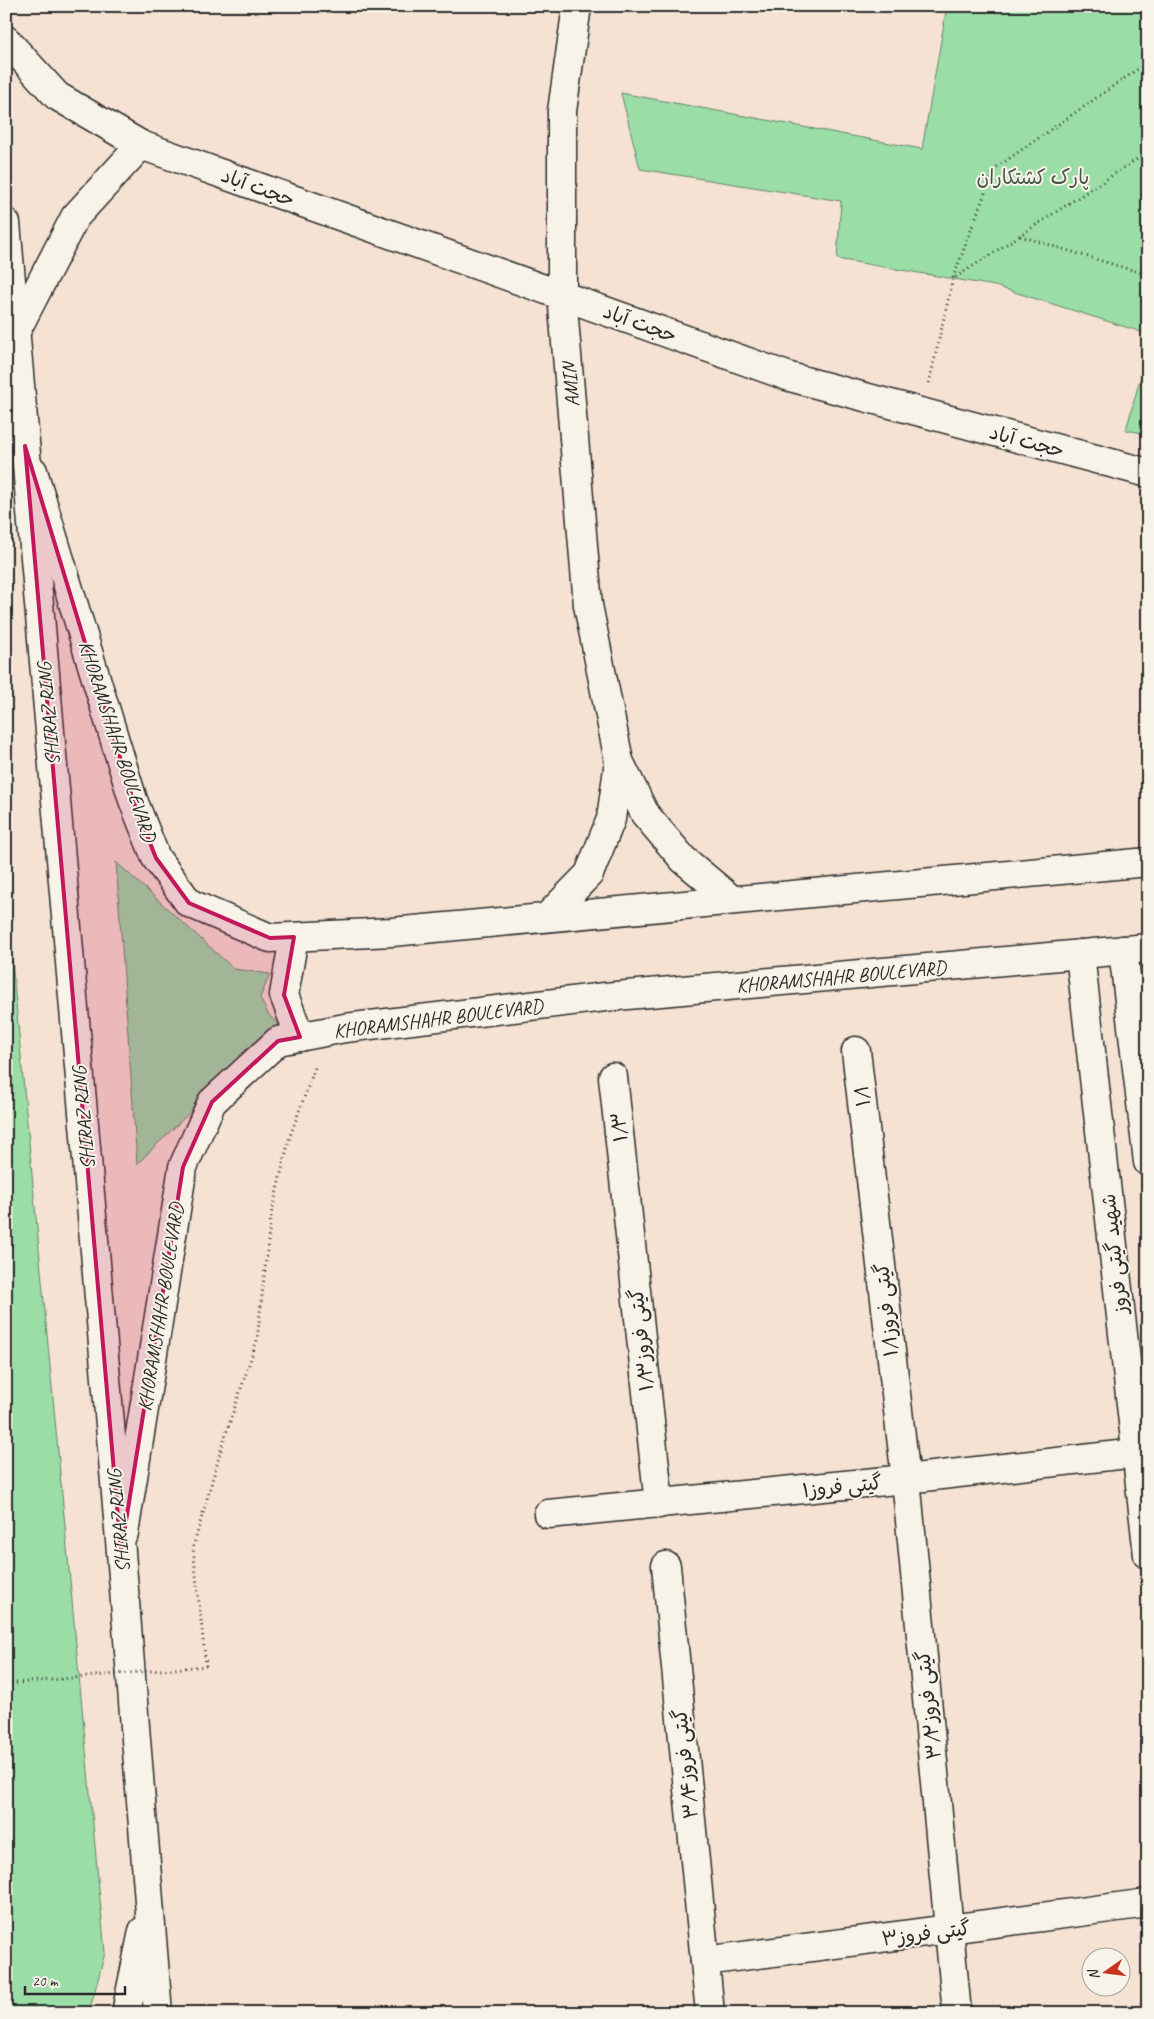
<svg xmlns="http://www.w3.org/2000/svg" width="1154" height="2019" viewBox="0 0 1154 2019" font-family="Caveat,'Playpen Sans Arabic',sans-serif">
<rect width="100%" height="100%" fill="#f5e2d2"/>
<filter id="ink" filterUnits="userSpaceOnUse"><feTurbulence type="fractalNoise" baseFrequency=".02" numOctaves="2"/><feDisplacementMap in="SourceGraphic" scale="10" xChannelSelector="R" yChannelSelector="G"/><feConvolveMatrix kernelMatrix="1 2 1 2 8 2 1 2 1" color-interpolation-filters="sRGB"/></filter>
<g filter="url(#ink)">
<g fill="#9bdda7" stroke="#638469">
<path d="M947,6H1148V334L995,286L837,259L841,201L640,169L621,93L922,149Z"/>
<path d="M1148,350V434L1126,430Z"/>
<path d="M116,862L234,969L270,974L260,998L268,1014L279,1025L137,1164Z"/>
<path d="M6,897L105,1953L89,2013H6Z"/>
</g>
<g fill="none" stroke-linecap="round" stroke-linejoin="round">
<g stroke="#2b2b2b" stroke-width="31">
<g id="minor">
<path d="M577,6L562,111V295L588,605L619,761L645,814L683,859L732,900"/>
<path d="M6,40L57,96L141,145L790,377L1148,473"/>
<path d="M16,331L75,217L141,145"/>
<path d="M547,917L589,874L611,819L619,761"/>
<path d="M1123,950L1148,1162"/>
<path d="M1080,954L1148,1555"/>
<path d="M856,1051L906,1479L957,2013"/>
<path d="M613,1077L659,1504"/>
<path d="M548,1514L906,1479L1136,1453"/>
<path d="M666,1566L710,2013"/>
<path d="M705,1961L1148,1903"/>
</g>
</g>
<g stroke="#2b2b2b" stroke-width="31">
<g id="major">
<path d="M33,471L133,800L156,858L189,903L270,938L392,932L1148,862"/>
<path d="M294,937L284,995L300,1037"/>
<path d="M124,1533L183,1167L212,1102L278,1041L345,1028L605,997L1148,948"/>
</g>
</g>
<g stroke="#2b2b2b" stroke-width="31">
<g id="highway">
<path d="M6,223L121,1552L158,2013"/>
<path d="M126,2013L143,1931"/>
</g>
</g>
<g stroke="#2b2b2b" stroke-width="3" stroke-dasharray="1 4" stroke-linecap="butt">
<path d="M1020,236L1148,275"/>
<path d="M953,278L994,169L1148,62"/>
<path d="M929,383L953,279L1148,152"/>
<path d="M206,1666L193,1548L222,1446L257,1340L271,1215L290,1136L316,1065"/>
</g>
<use href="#minor" stroke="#f7f3e8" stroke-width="28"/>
<use href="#major" stroke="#f7f3e8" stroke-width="28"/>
<use href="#highway" stroke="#f7f3e8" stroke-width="28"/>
<path stroke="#2b2b2b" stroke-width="3" stroke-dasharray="1 4" stroke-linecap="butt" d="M6,1684L206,1666"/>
</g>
</g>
<path fill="#c2185b" fill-opacity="0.2" stroke="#c2185b" stroke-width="4" stroke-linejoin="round" d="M25,446L133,800L156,858L189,903L270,938L294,937L284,995L300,1037L278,1041L212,1102L183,1167L121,1552Z"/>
<g text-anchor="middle" stroke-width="4" stroke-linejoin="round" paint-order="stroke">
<g font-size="20" fill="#47584a" stroke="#f7f3e8">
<text x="1033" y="184">پارک کشتکاران</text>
</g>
<g font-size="20" fill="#2b2b2b" stroke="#f7f3e8">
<text transform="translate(258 187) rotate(20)" y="7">حجت آباد</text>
<text transform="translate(640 323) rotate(20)" y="7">حجت آباد</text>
<text transform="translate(570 385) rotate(-95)" y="7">AMIN</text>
<text transform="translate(1027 441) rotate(15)" y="7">حجت آباد</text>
<text transform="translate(48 714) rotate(-95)" y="7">SHIRAZ RING</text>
<text transform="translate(118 741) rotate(72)" y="7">KHORAMSHAHR BOULEVARD</text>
<text transform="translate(841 976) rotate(-5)" y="7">KHORAMSHAHR BOULEVARD</text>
<text transform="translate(438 1018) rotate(-7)" y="7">KHORAMSHAHR BOULEVARD</text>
<text transform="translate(862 1096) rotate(-97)" y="7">۱/۱</text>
<text transform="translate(83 1118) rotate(-95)" y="7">SHIRAZ RING</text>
<text transform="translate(619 1127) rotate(-96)" y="7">۱/۳</text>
<text transform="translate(1114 1254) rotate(-96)" y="7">شهید گیتی فروز</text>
<text transform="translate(160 1307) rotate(-81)" y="7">KHORAMSHAHR BOULEVARD</text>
<text transform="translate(886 1310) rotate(-96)" y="7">۱/۱گیتی فروز</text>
<text transform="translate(641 1340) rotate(-96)" y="7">۱/۳گیتی فروز</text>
<text transform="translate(842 1486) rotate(-6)" y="7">۱گیتی فروز</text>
<text transform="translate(118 1521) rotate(-95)" y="7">SHIRAZ RING</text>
<text transform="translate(928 1705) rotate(-96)" y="7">۳/۲گیتی فروز</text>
<text transform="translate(685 1764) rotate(-96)" y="7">۳/۴گیتی فروز</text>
<text transform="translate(926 1933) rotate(-7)" y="7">۳گیتی فروز</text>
</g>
</g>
<rect width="1154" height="2019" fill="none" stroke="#f7f3e8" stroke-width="25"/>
<rect x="12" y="12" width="1129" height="1994" fill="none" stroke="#2b2b2b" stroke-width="2" filter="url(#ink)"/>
<g transform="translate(1106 1972) rotate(256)"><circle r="24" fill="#f7f3e8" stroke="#a5a39c"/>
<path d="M0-4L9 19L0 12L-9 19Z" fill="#c8321e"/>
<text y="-8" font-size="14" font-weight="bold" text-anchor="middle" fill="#2b2b2b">N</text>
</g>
<path d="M25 1986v8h100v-8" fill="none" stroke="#2b2b2b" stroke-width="2.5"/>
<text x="32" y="1986" font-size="15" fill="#2b2b2b" stroke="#f7f3e8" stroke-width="4" paint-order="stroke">20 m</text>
</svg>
